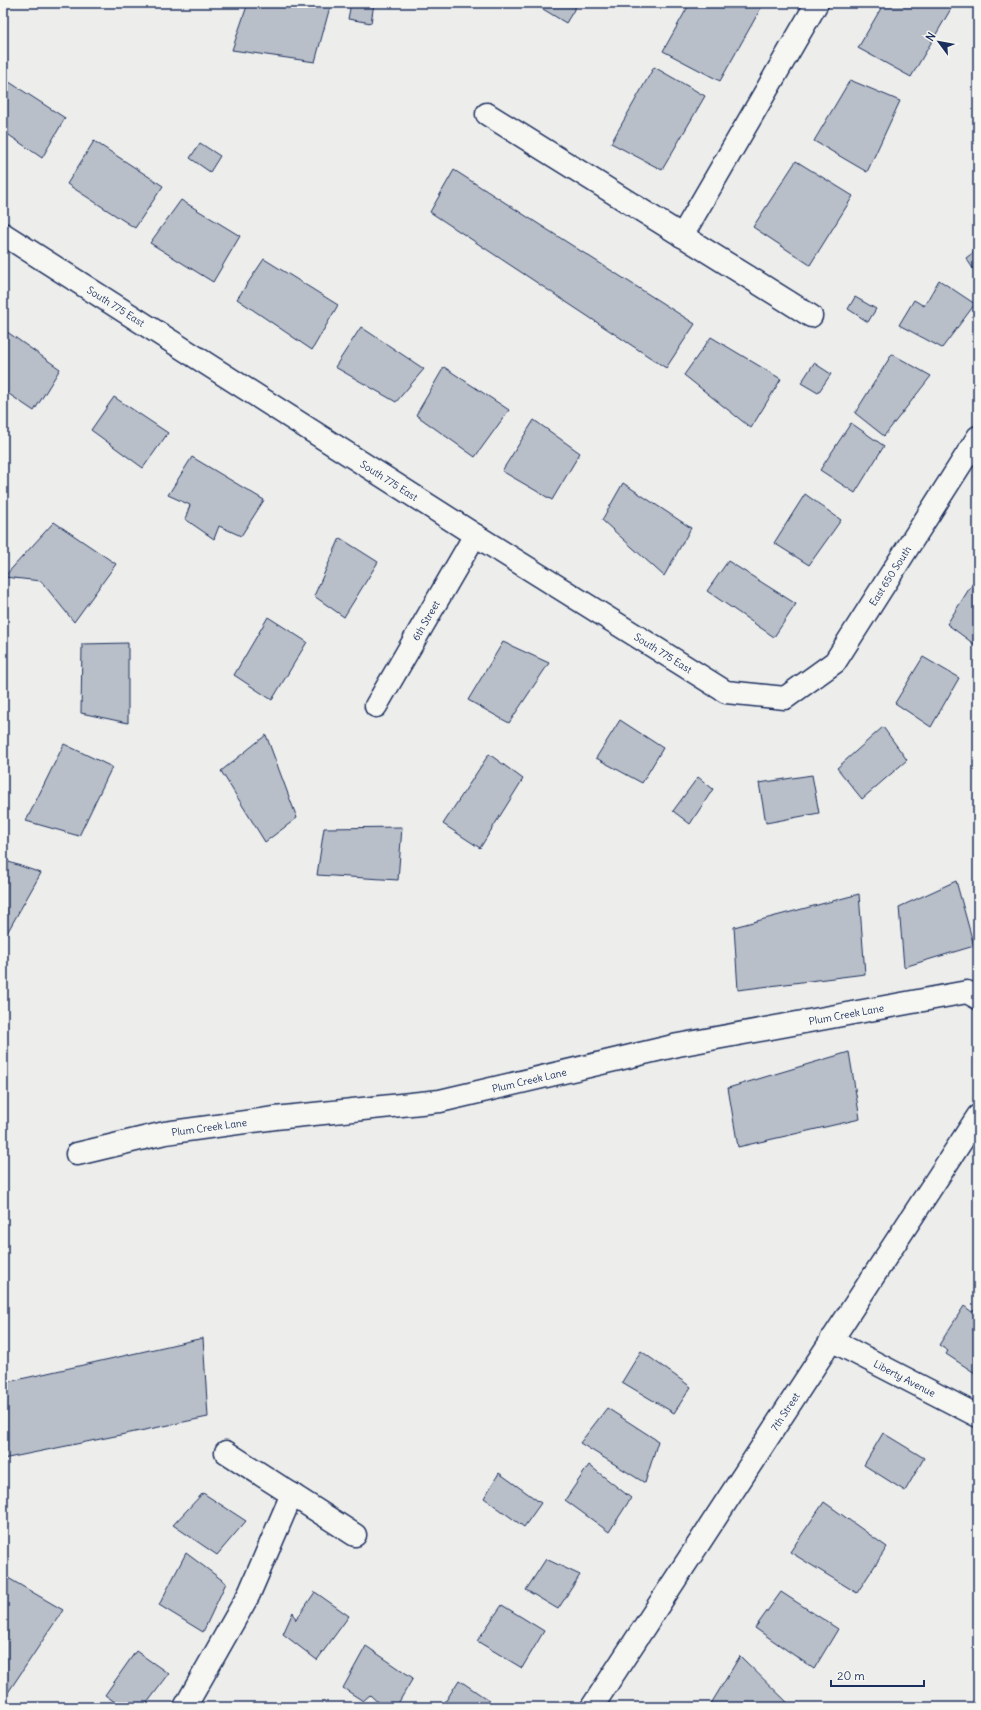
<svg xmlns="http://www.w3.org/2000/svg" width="981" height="1710" viewBox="0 0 981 1710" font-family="Delius,sans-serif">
<rect width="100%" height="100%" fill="#edeeec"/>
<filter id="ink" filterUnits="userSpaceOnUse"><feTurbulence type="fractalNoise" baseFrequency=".025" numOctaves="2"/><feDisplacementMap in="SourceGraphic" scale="8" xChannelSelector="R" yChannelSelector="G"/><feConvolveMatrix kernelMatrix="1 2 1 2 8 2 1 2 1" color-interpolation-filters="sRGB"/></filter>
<g filter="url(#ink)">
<g fill="#b9bfc8" stroke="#1b2f5e">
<path d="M248,3H331L315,62L232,50Z"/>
<path d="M351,3H374L371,23L348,19Z"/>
<path d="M533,3H578L566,23Z"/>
<path d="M690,3H753L761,8L720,81L663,51Z"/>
<path d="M884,3H943L952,7L911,77L858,48Z"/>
<path d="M654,67L705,96L662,170L611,143Z"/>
<path d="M3,78L65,118L42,158L3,131Z"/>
<path d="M850,80L900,101L867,172L814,141Z"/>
<path d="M94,141L163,186L135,228L67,184Z"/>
<path d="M200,143L220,156L210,172L190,158Z"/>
<path d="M796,161L853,196L810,265L753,227Z"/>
<path d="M454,170L695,324L666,368L430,212Z"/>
<path d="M181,200L240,236L213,282L150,243Z"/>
<path d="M978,249V276L966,258Z"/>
<path d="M264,259L338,305L312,350L237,299Z"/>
<path d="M939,280L975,304L942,348L899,325L914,300L924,306Z"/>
<path d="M855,297L876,309L868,322L848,309Z"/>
<path d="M361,327L424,369L396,402L335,367Z"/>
<path d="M3,329L60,369L34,411L3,390Z"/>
<path d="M711,337L781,379L751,428L684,375Z"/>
<path d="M892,354L931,376L884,436L855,413Z"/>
<path d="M814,363L831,374L818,393L801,383Z"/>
<path d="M444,367L509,410L475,457L416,415Z"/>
<path d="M114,397L168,433L143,468L91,430Z"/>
<path d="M534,420L580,453L552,500L502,471Z"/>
<path d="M851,423L884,446L855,493L820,470Z"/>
<path d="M192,457L264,500L241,536L219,526L214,539L185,519L190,505L168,495Z"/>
<path d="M623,483L691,528L664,576L602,520Z"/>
<path d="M805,494L841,520L809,565L774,543Z"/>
<path d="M54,522L116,564L74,622L41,581L4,577Z"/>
<path d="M340,538L378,562L344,617L314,596Z"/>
<path d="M728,561L796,604L774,637L707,591Z"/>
<path d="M976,578L978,579V647L947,624Z"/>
<path d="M268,617L307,642L272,700L234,675Z"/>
<path d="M503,642L549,663L509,723L468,700Z"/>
<path d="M128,643V723L81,713L82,644Z"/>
<path d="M923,657L959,678L931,727L895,703Z"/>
<path d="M620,720L663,748L642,783L596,758Z"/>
<path d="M883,727L907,760L862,799L837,768Z"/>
<path d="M266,735L297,818L265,842L221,771Z"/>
<path d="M64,744L112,767L79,836L26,821Z"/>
<path d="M489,754L523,779L480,848L443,824Z"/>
<path d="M812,775L819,813L766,823L759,783Z"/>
<path d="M698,777L713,789L690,824L673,811Z"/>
<path d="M402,827L398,880L317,875L324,828Z"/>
<path d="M3,860L41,873L3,940Z"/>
<path d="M956,881L974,946L904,967L899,907Z"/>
<path d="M859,894L865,974L738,990L734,927Z"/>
<path d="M849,1052L860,1119L738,1147L728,1088Z"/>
<path d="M964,1306L972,1312L974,1310L978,1312V1375L946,1354L948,1351L939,1345Z"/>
<path d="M203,1338L208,1417L3,1459V1383Z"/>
<path d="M641,1351L691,1387L674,1413L622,1382Z"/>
<path d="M607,1408L658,1441L645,1483L580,1443Z"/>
<path d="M883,1433L924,1458L905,1491L864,1465Z"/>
<path d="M589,1465L631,1498L609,1532L565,1500Z"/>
<path d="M499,1473L541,1503L524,1527L484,1498Z"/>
<path d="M203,1493L246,1521L217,1555L173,1525Z"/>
<path d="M824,1502L887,1547L857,1593L790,1552Z"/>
<path d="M186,1553L226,1583L203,1632L159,1605Z"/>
<path d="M546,1559L580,1575L558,1609L526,1590Z"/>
<path d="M3,1575L63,1610L3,1700Z"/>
<path d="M315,1592L349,1616L317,1660L283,1634L293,1612L296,1620Z"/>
<path d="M781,1592L838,1629L814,1669L755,1628Z"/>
<path d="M502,1605L544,1631L522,1668L477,1641Z"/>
<path d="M366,1646L413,1678L396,1707H383L370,1695L363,1701L343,1688Z"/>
<path d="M136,1651L169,1674L144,1707H122L105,1695Z"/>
<path d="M740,1656L792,1707H709Z"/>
<path d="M459,1680L497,1706V1707H442Z"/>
</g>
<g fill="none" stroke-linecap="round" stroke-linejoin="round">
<g stroke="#1b2f5e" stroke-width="25">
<g id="minor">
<path d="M487,114L811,316"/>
<path id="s1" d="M3,234L475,535L726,692L785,698L835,662L978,437"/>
<path d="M682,236L817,3"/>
<path id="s2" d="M376,706L475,535"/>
<path id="s3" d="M77,1154L165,1133L275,1118L440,1101L678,1045L967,992L978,998"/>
<path id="s4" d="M831,1340L978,1416"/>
<path d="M226,1452L355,1535"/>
<path d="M185,1707L249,1594L292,1494"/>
<path id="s5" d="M592,1707L978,1116"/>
</g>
</g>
<use href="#minor" stroke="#f6f6f2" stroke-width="22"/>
</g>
</g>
<g text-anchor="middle" stroke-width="4" stroke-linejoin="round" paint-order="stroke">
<g font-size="10" fill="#1b2f5e" stroke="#f6f6f2">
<text dy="4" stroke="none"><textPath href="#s1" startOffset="134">South 775 East</textPath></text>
<text dy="4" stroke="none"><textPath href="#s1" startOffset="458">South 775 East</textPath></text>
<text dy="4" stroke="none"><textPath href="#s1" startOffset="1079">East 650 South</textPath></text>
<text dy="4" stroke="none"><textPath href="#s2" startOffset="99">6th Street</textPath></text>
<text dy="4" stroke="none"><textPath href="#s1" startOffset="782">South 775 East</textPath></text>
<text dy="4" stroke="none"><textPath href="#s3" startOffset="783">Plum Creek Lane</textPath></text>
<text dy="4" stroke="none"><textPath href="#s3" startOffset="459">Plum Creek Lane</textPath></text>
<text dy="4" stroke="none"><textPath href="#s3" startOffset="135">Plum Creek Lane</textPath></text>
<text dy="4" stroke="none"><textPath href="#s4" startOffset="83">Liberty Avenue</textPath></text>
<text dy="4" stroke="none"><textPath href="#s5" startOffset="353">7th Street</textPath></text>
</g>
</g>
<rect width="981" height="1710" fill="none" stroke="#f6f6f2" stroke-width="16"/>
<rect x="8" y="8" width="965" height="1694" fill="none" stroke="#1b2f5e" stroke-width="1.5" filter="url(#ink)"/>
<g transform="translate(939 42) rotate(302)" stroke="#f6f6f2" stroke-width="3" paint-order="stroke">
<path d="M0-3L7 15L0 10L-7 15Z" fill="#1b2f5e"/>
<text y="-6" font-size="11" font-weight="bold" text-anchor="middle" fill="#1b2f5e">N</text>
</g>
<path d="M831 1680v6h93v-6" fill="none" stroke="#1b2f5e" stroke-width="2"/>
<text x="837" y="1680" font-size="12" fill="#1b2f5e" stroke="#f6f6f2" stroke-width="3" paint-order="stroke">20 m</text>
</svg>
